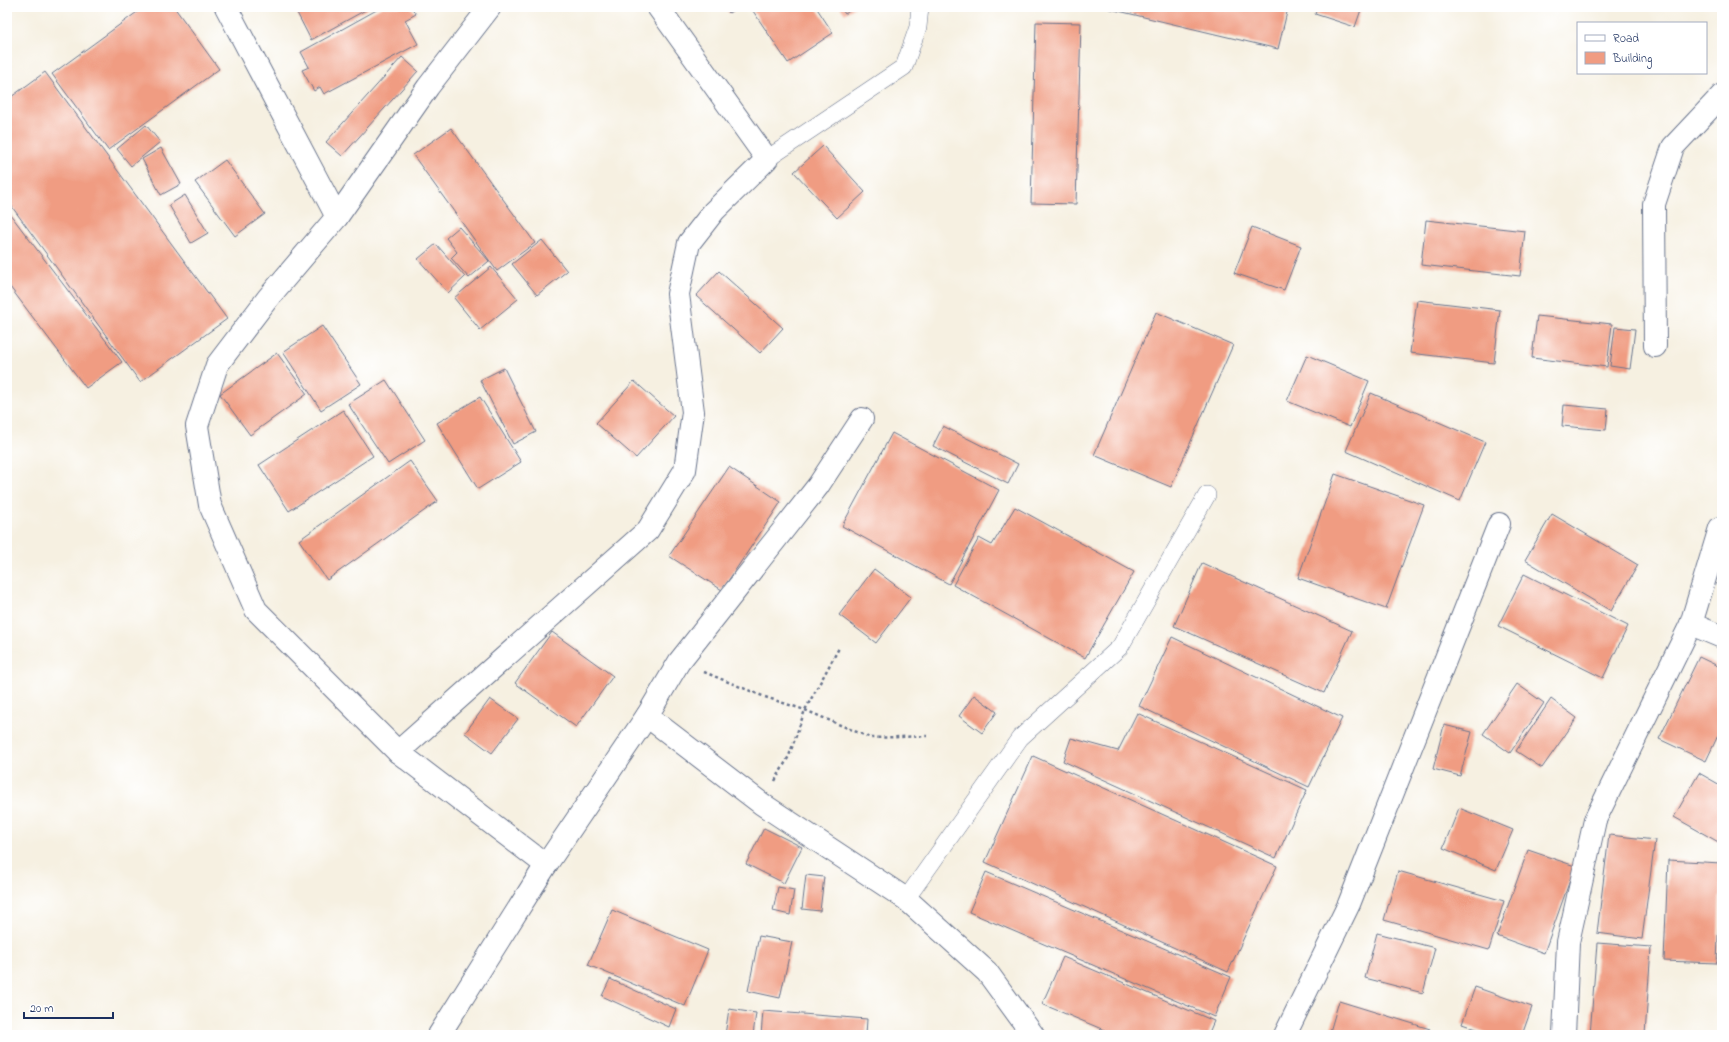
<svg xmlns="http://www.w3.org/2000/svg" width="1729" height="1042" viewBox="0 0 1729 1042" font-family="'Indie Flower',sans-serif">
<rect width="100%" height="100%" fill="#fff"/>
<filter id="ink" filterUnits="userSpaceOnUse"><feTurbulence type="fractalNoise" baseFrequency=".025" numOctaves="2"/><feDisplacementMap in="SourceGraphic" scale="8" xChannelSelector="R" yChannelSelector="G"/><feConvolveMatrix kernelMatrix="1 2 1 2 8 2 1 2 1" color-interpolation-filters="sRGB"/></filter>
<filter id="wash" filterUnits="userSpaceOnUse"><feTurbulence type="fractalNoise" baseFrequency=".012" numOctaves="4" result="noise"/><feDisplacementMap in="SourceGraphic" scale="16" xChannelSelector="R" yChannelSelector="G"/><feGaussianBlur stdDeviation="0.9" result="paint"/><feColorMatrix in="noise" values="0 0 0 0 0 0 0 0 0 0 0 0 0 0 0 0 0 1.4 0 .05"/><feComposite in="paint" operator="in"/></filter>
<g filter="url(#wash)">
<rect width="100%" height="100%" fill="#f6f0e1"/>
<g id="blocks">
<g fill="#f09c82">
<path d="M144,7H174L219,69L108,150L52,74Z"/>
<path d="M294,7H371L311,40Z"/>
<path d="M382,7H411L416,14L405,20L418,44L324,94L320,87L314,91L302,70L309,67L301,52Z"/>
<path d="M725,7H738L729,13Z"/>
<path d="M759,7H816L833,33L788,63L753,11Z"/>
<path d="M840,7H855L845,14Z"/>
<path d="M1284,7L1288,8L1278,49L1106,8Z"/>
<path d="M1318,7H1362L1355,27L1315,14Z"/>
<path d="M1036,22L1081,23L1076,204L1031,203Z"/>
<path d="M402,57L418,71L342,156L326,142Z"/>
<path d="M45,72L227,319L140,382L7,200V100Z"/>
<path d="M146,125L160,142L131,166L117,149Z"/>
<path d="M451,128L535,243L497,271L413,155Z"/>
<path d="M823,146L865,192L837,218L794,172Z"/>
<path d="M161,148L181,184L161,195L142,159Z"/>
<path d="M225,160L265,214L235,236L195,182Z"/>
<path d="M185,195L208,233L191,243L169,205Z"/>
<path d="M7,210L122,362L86,388L7,283Z"/>
<path d="M1426,220L1525,231L1520,276L1421,265Z"/>
<path d="M459,227L489,261L469,278L451,258L457,252L446,238Z"/>
<path d="M1252,227L1301,246L1284,290L1234,273Z"/>
<path d="M542,240L567,271L537,295L512,264Z"/>
<path d="M436,244L465,277L448,293L418,259Z"/>
<path d="M491,267L518,299L480,330L454,298Z"/>
<path d="M719,271L783,328L760,353L696,296Z"/>
<path d="M1417,300L1500,310L1494,363L1410,353Z"/>
<path d="M1156,312L1233,345L1171,487L1094,455Z"/>
<path d="M1537,316L1612,324L1607,367L1532,358Z"/>
<path d="M322,326L361,384L321,410L283,352Z"/>
<path d="M1615,327L1635,329L1630,369L1610,366Z"/>
<path d="M277,353L307,394L250,435L220,394Z"/>
<path d="M1307,355L1369,381L1350,427L1287,401Z"/>
<path d="M504,368L536,432L513,444L480,380Z"/>
<path d="M386,380L425,440L388,464L348,404Z"/>
<path d="M634,381L674,416L636,458L596,423Z"/>
<path d="M1371,393L1485,442L1460,501L1346,451Z"/>
<path d="M480,397L521,462L478,489L437,423Z"/>
<path d="M1564,405L1608,409L1606,430L1562,426Z"/>
<path d="M343,410L373,456L289,511L259,465Z"/>
<path d="M943,426L1018,464L1008,484L933,446Z"/>
<path d="M892,433L999,490L949,584L842,526Z"/>
<path d="M410,461L438,501L327,580L299,540Z"/>
<path d="M729,467L781,502L722,590L669,556Z"/>
<path d="M1335,474L1424,505L1386,609L1298,578Z"/>
<path d="M1015,507L1134,572L1085,658L953,585L979,538L992,545Z"/>
<path d="M1552,514L1638,565L1611,611L1525,560Z"/>
<path d="M1202,563L1352,631L1324,693L1174,626Z"/>
<path d="M874,569L911,597L876,643L839,615Z"/>
<path d="M1524,574L1628,626L1603,678L1498,626Z"/>
<path d="M552,632L613,676L576,727L515,683Z"/>
<path d="M1172,637L1342,718L1309,787L1139,706Z"/>
<path d="M1699,657L1722,668V727L1706,761L1659,739Z"/>
<path d="M1517,684L1544,703L1510,753L1483,734Z"/>
<path d="M974,695L997,712L982,733L959,716Z"/>
<path d="M490,699L518,719L492,753L465,733Z"/>
<path d="M1551,699L1577,718L1542,768L1516,751Z"/>
<path d="M1137,713L1307,790L1276,858L1063,761L1071,738L1118,751Z"/>
<path d="M1444,725L1472,732L1460,776L1433,769Z"/>
<path d="M1033,756L1277,866L1228,972L985,862Z"/>
<path d="M1699,773L1722,786V844L1674,817Z"/>
<path d="M1459,808L1513,830L1496,870L1443,848Z"/>
<path d="M764,828L802,847L784,883L746,864Z"/>
<path d="M1609,835L1655,840L1642,939L1597,933Z"/>
<path d="M1528,850L1575,866L1544,953L1497,936Z"/>
<path d="M1668,860L1721,863L1717,963L1664,961Z"/>
<path d="M1398,871L1504,901L1489,950L1384,920Z"/>
<path d="M986,872L1231,977L1214,1017L969,912Z"/>
<path d="M806,875L824,877L820,911L802,909Z"/>
<path d="M778,887L794,890L790,915L773,911Z"/>
<path d="M612,910L708,950L685,1006L588,965Z"/>
<path d="M1377,933L1435,948L1423,993L1365,978Z"/>
<path d="M759,936L792,942L780,998L748,991Z"/>
<path d="M1597,943L1651,947L1645,1035H1590Z"/>
<path d="M1063,957L1214,1021L1208,1035H1116L1042,1004Z"/>
<path d="M610,979L676,1009L669,1027L602,996Z"/>
<path d="M1475,987L1532,1007L1522,1035H1494L1462,1024Z"/>
<path d="M1339,1001L1430,1029L1428,1035H1329Z"/>
<path d="M729,1009L756,1013L753,1035H725Z"/>
<path d="M763,1011L867,1019L866,1035H761Z"/>
</g>
</g>
</g>
<g filter="url(#ink)">
<use href="#blocks" fill-opacity="0" stroke="#68738c" stroke-width="1"/>
<g fill="none" stroke-linecap="round" stroke-linejoin="round">
<g stroke="#68738c" stroke-width="18">
<g id="service">
<path d="M767,159L904,67L918,27L920,7"/>
<path d="M906,899L1020,738L1120,647L1207,495"/>
</g>
</g>
<g stroke="#68738c" stroke-width="24">
<g id="minor">
<path d="M226,7L337,217"/>
<path d="M490,7L428,87L337,217L268,298L217,365L197,426L210,505L256,610L398,752L546,865"/>
<path d="M1655,346L1654,204L1673,147L1722,95"/>
<path d="M1691,624L1720,528"/>
<path d="M647,716L762,804L906,899L987,972L1033,1035"/>
<path d="M398,752L648,530L685,470L693,412L678,294L689,243L714,211L767,159L658,7"/>
<path d="M439,1035L546,865L647,716L679,662L818,486L862,419"/>
<path d="M1285,1035L1349,904L1499,524"/>
<path d="M1564,1035L1568,942L1595,820L1691,624L1722,637"/>
</g>
</g>
<g stroke="#68738c" stroke-width="2.5" stroke-dasharray="3 3" stroke-linecap="butt">
<path d="M704,672L765,697L805,710L871,738L927,736"/>
<path d="M775,781L789,756L805,710L839,648"/>
</g>
<use href="#service" stroke="#fff" stroke-width="17"/>
<use href="#minor" stroke="#fff" stroke-width="22"/>
</g>
</g>
<rect width="1729" height="1042" fill="none" stroke="#fff" stroke-width="24"/>
<rect x="1577" y="22" width="130" height="52" fill="#ffffff" stroke="#a4acbf"/>
<rect x="1585" y="35" width="20" height="6" fill="#ffffff" stroke="#a4acbf"/>
<text x="1613" y="42" font-size="12" fill="#1b2f5e">Road</text>
<rect x="1585" y="52" width="20" height="12" fill="#f09c82" stroke="#a4acbf"/>
<text x="1613" y="62" font-size="12" fill="#1b2f5e">Building</text>
<path d="M24 1012v6h89v-6" fill="none" stroke="#1b2f5e" stroke-width="2"/>
<text x="30" y="1012" font-size="12" fill="#1b2f5e" stroke="#ffffff" stroke-width="3" paint-order="stroke">20 m</text>
</svg>
